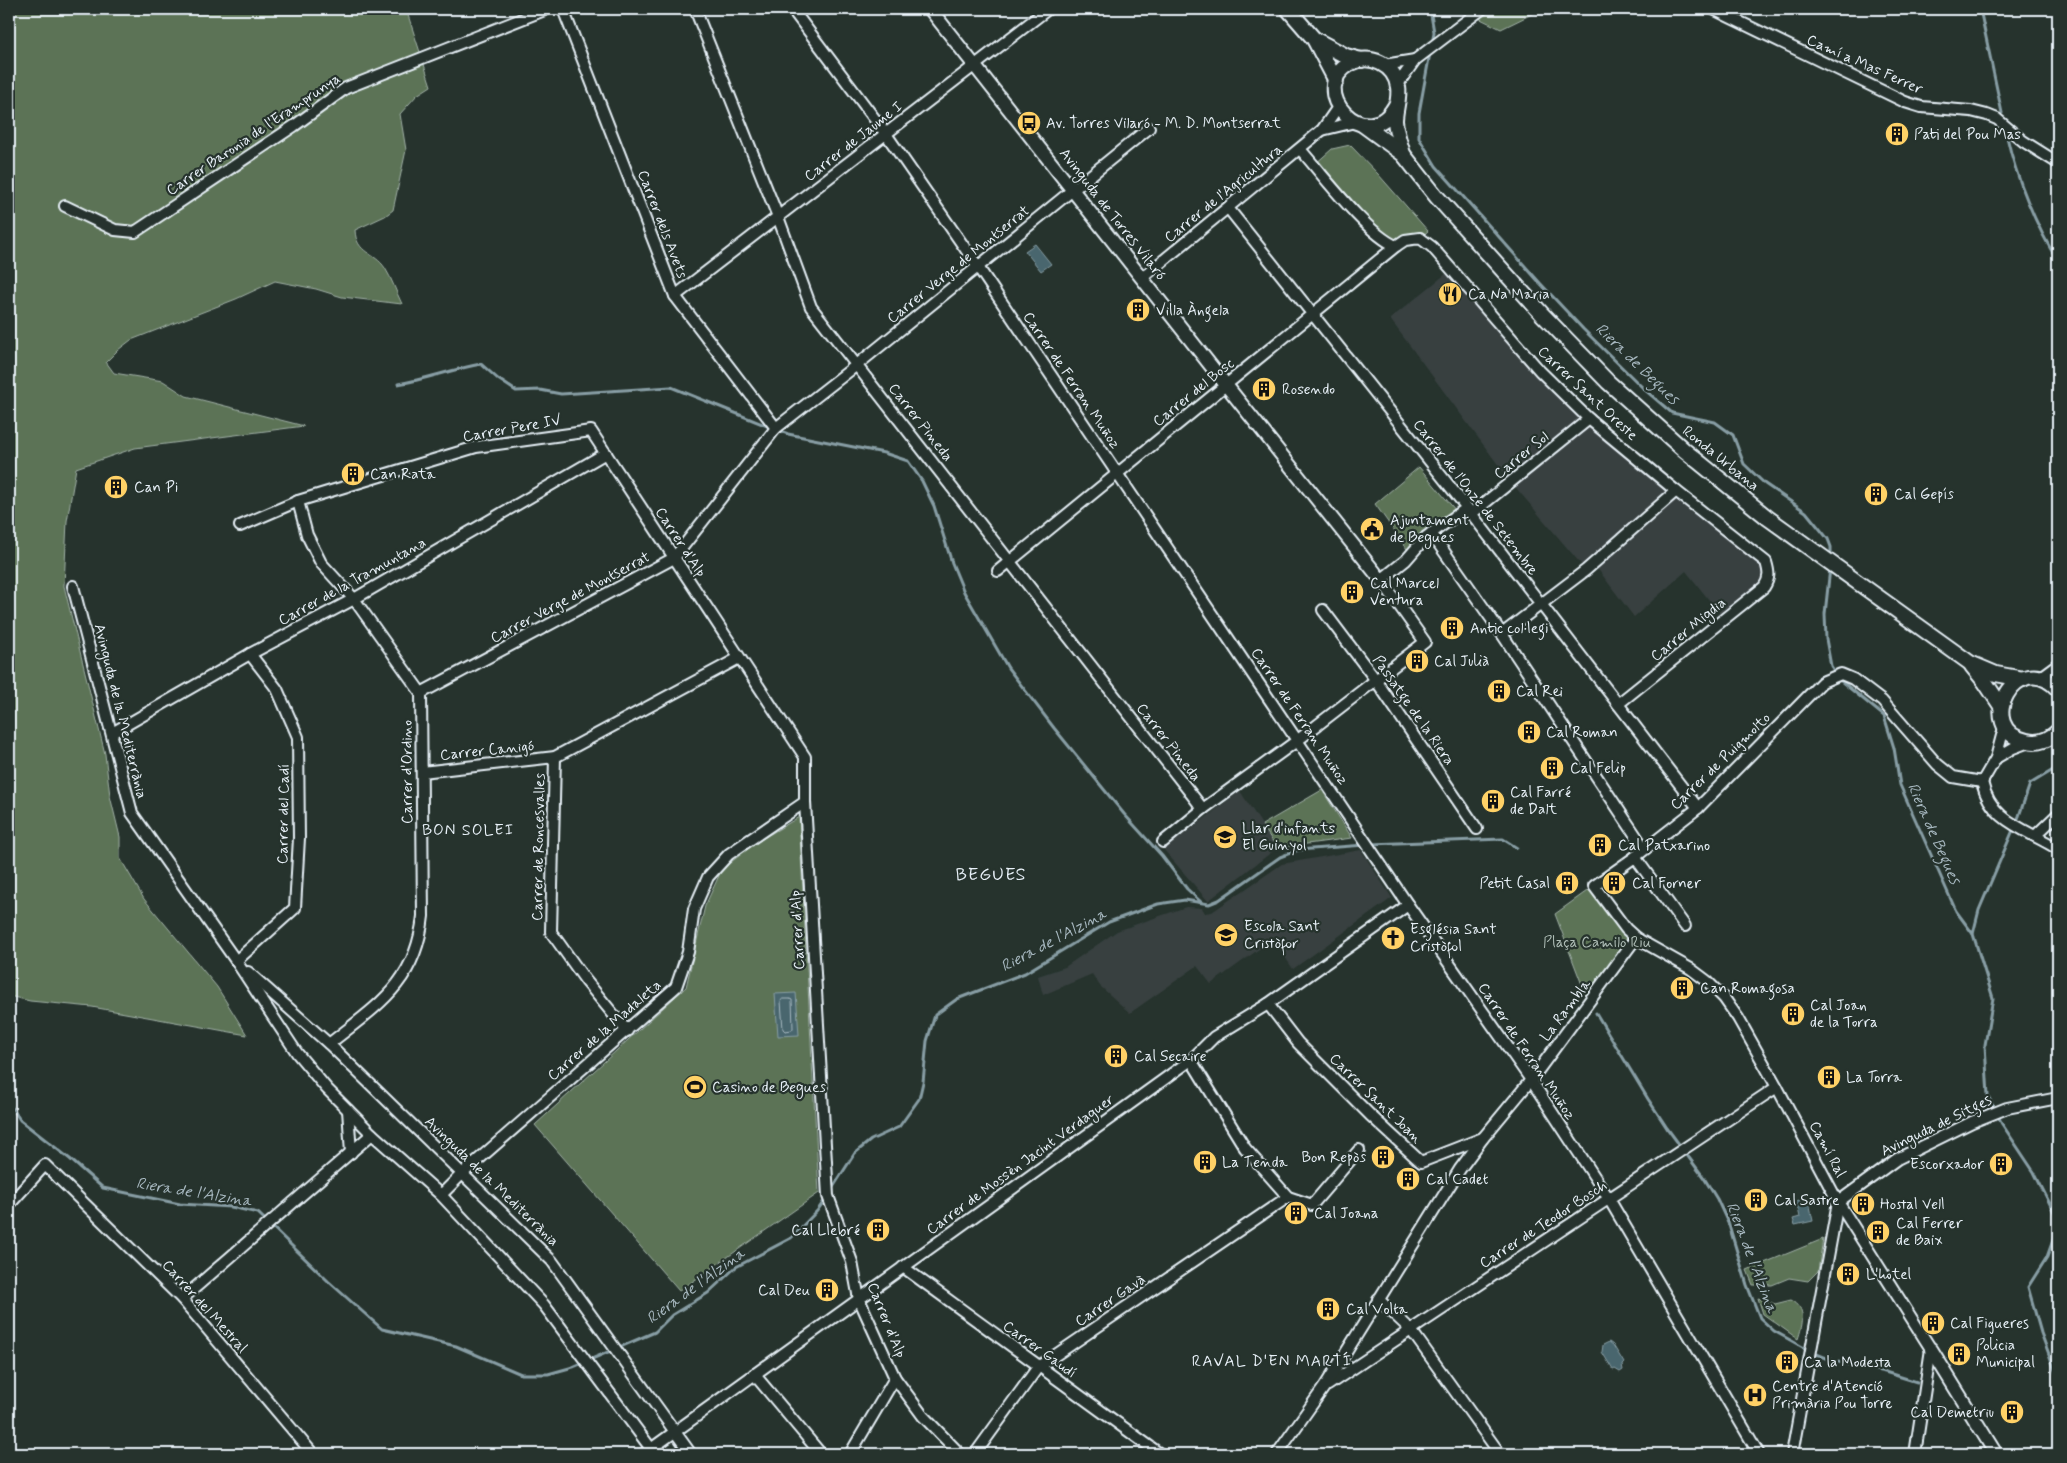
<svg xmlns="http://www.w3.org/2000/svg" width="2067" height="1463" viewBox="0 0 2067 1463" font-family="Mynerve,sans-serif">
<rect width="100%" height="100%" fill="#26332d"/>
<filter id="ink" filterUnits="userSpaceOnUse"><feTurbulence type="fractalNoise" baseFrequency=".02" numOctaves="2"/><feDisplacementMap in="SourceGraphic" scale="10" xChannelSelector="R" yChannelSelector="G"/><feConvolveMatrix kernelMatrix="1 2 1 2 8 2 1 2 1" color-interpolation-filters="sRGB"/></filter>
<g filter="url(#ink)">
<g fill="#384040">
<path d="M1452,269L1540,371L1766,562L1768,581L1725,620L1686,571L1634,617L1594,564L1586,570L1511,482L1390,319Z"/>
<path d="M1240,791L1277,848L1208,901L1164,850Z"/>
<path d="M1361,850L1392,898L1293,969L1273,939L1211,984L1197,966L1130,1013L1100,986L1092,974L1043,995L1038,976L1065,967L1117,931L1186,907L1202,908L1205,913L1212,912L1282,864Z"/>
</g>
<g fill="#5c7357" stroke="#a2b2a8">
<path d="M9,9H406L431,86L417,95L400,114L406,150L393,210L385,216L355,230C356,254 375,252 385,268C392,279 396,292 402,304L342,297L316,289L275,281L236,299L131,340L118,350L106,362L114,373L163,381L186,396L304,426L135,448L76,468L67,521L64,586L105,754L110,796L120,837V858L144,899L217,987L247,1035L92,1007L30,1001L9,996Z"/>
<path d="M1460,9H1538V11L1501,29Z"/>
<path d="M1350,145L1378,174L1428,231L1420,238L1387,242L1314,165L1332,149Z"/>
<path d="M1419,467L1456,511L1407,549L1375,504Z"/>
<path d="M1322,790L1352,838L1277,848L1262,825Z"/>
<path d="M799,817L819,1193L679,1291L535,1125L686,987L705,906L722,869L757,842Z"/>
<path d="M1594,886L1635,942L1589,1003L1555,914Z"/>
<path d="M1823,1239L1818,1271L1808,1281L1789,1278L1772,1285H1753L1747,1270Z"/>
<path d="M1758,1298L1775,1304L1791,1300C1807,1308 1803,1324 1798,1339L1763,1314Z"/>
</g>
<g fill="#48666e" stroke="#889ea5">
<path d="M1035,244L1051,264L1041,271L1025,251Z"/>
<path d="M796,993L799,1035L778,1036L775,994Z"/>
<path d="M1808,1198L1813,1221L1795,1225L1793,1219L1800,1217L1796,1201Z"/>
<path d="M1609,1342L1613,1345L1624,1363L1622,1365L1623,1370L1620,1372L1615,1369L1613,1370L1602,1352L1603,1345Z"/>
</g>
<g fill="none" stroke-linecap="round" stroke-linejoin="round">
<path stroke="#a8b9c1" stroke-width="1" d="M783,999H790L792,1000L793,1028L792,1030L785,1031L783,1029L781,1001Z"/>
<g stroke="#889ea5" stroke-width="3">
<path d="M1430,9L1434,32L1432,45"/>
<path d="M1980,9L2002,113"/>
<path d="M1430,53L1419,113V138L1436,166L1540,283L1583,329L1644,389L1672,413L1715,422L1733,435L1744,464L1765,484L1806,512L1828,539L1831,547V559"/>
<path d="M2007,137C2016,177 2036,227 2058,261"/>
<path d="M398,384C427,379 453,369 481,364L498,379L516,391L540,390L561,394L671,387L772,428"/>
<path d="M778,430L788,434L884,453L908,461L922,481L934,506L952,563L964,592L1008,668L1054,728L1124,814L1162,856L1187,889L1201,902"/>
<path d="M1830,568L1825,614L1826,639L1831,666L1841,681L1884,716L1894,748L1900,785L1956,911L1973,934L1993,998L1985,1045L1988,1096L2002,1124L2034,1172L2058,1220"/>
<path d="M1371,844L1503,839L1517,848"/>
<path d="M1973,934L1979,910L2019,816L2030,784L2058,767"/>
<path d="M1596,1013L1648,1099L1667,1128L1704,1178L1717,1199L1729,1225L1747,1285L1760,1318L1774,1331L1808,1350"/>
<path d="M9,1103L20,1120L70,1159L103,1188L180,1204L231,1207L258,1213L328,1281L382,1329L456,1346L521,1374H548L573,1367L655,1332L672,1315L708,1293L736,1267L791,1238L817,1211L827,1197"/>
<path d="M830,1192L855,1153L871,1140L899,1127L919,1099L923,1082L927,1041L935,1015L957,999L1025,973L1109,922L1158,904L1185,900L1209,904L1219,900L1280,857L1298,850L1365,845"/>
<path d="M2058,1226L2047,1257L2028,1287L2041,1333L2058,1378"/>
<path d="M1814,1353L1834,1361L1885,1372L1917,1382"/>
</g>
<g stroke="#e8f1f8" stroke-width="14">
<g id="minor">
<path d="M563,9L675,296L776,428"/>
<path d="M695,9L778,217L811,307L1203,809"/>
<path d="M792,9L886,134L978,267L1408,905L1531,1080L1609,1199L1759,1454"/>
<path d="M1713,9L1905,102L1921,107L1971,111L1987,115L1997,119L2023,141L2058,163"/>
<path d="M1384,65L1415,60"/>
<path d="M1398,84L1415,60L1482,9"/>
<path d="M1322,130L1355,122"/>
<path d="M1300,149C1322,174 1367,234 1396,246"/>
<path d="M65,206L115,230L135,232L294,126L346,88L547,9"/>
<path d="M1228,208L1467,508L1698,808"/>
<path d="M1142,278L1322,130L1338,107"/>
<path d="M675,296L1048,9"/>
<path d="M298,501L307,535L321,563L354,599L421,693L423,916C416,983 378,1005 329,1044"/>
<path d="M1471,514L1589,419"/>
<path d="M240,526L298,501L476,447L591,431L805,757V802L828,1196L852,1262L859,1299L895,1378L923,1416L960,1454"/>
<path d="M1431,533L1502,634L1644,848"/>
<path d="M998,571L1396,246L1405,240L1420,238L1432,247L1540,371L1589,419L1676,491L1766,562C1769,572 1770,578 1764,587L1618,704"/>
<path d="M73,586L132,813L236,961L297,1053L327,1089L372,1134L441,1195L544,1305L655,1454"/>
<path d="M1323,610L1375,679L1477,829"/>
<path d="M1502,634L1586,570L1676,491"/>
<path d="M2039,678L2058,664"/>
<path d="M421,693L674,558L776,428L858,364L1149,128"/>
<path d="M112,733L250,654L354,599L606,453"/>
<path d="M555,757L551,932L586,981L627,1031"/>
<path d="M1996,758L2013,748L2029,742"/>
<path d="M422,772L555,757L739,658"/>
<path d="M1982,782C1991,823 2027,829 2058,849"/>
<path d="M1982,782L1996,758L2005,724"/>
<path d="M2035,836L2058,814"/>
<path d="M1163,842L1203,809L1298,740L1425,642L1381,580L1406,560L1426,537L1467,508"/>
<path d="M1635,857L1685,926"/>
<path d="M236,961L295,908L299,838L298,737L277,689L250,654"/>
<path d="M248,972L329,1044L552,1261L691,1454"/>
<path d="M1268,1004L1298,1043L1370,1115L1421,1162L1483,1138"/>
<path d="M1191,1060L1245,1148L1288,1197L1312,1205L1359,1150"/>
<path d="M348,1110L351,1153"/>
<path d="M441,1195L463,1173L676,987L688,952L694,909L708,877L729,854L805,802"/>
<path d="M1838,1202L1897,1159L1972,1122L2007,1108L2058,1098"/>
<path d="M9,1205L45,1165L182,1299L313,1454"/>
<path d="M903,1267L1160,1454"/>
<path d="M182,1299L372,1134"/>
<path d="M1378,1299L1411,1330L1500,1454"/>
<path d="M754,1374L821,1454"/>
<path d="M1328,1385L1777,1087"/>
<path d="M644,1454L1191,1060L1214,1037L1268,1004L1408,905"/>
<path d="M850,1454L895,1378"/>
<path d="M975,1454L1038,1367L1288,1197"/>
<path d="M1277,1454L1325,1386L1460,1169L1483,1138L1531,1080L1636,938"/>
<path d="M1792,1454L1838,1202"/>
<path d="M1915,1454L1931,1349L1838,1202L1777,1087L1738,1018L1724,998L1707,981L1691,969L1636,938L1626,929L1594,886L1635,857L1698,808L1822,682L1841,674L1853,679L1882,701L1937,764L1953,777L1982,782"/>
</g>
</g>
<g stroke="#e8f1f8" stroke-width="16">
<g id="tertiary">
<path d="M930,9L1226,385L1381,580"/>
<path d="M1931,1349L1996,1454"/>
</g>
</g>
<g stroke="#e8f1f8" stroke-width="18">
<g id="secondary">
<path d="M1288,9L1314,39L1336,81"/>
<path d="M1314,39L1346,56L1361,60"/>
<path d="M1396,105C1367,158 1303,89 1351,63C1370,53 1395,65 1398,87C1400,98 1395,109 1395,121C1396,133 1400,143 1403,154"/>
<path d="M1362,124L1403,154L1436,196L1542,314L1608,382L1684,450L1768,518L1970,663L1996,674L2023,679"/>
<path d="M1972,666L1985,682L2001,706"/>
<path d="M2058,689C2017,645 1972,730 2027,741C2039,744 2050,739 2058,731"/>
</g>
</g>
<use href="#minor" stroke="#26332d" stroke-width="10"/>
<use href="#tertiary" stroke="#26332d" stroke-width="12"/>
<use href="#secondary" stroke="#26332d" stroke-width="14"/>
</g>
</g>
<defs>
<g id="bus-disc" transform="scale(1.25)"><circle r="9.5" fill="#ffd166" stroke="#26332d"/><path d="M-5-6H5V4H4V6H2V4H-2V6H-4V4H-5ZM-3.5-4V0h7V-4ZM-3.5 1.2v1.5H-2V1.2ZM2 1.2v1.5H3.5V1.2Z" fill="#111"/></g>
<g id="building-disc" transform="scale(1.25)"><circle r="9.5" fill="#ffd166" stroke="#26332d"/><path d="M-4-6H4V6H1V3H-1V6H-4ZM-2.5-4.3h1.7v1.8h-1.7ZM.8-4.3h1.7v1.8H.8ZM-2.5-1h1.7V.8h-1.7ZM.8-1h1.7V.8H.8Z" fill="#111"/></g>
<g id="restaurant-disc" transform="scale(1.25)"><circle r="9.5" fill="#ffd166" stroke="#26332d"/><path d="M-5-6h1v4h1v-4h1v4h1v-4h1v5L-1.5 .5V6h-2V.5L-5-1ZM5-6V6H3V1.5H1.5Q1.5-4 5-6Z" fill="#111"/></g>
<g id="civic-disc" transform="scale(1.25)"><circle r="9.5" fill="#ffd166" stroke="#26332d"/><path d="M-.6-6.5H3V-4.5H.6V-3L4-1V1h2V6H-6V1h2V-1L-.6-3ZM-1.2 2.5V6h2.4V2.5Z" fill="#111"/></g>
<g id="school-disc" transform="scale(1.25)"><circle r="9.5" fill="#ffd166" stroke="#26332d"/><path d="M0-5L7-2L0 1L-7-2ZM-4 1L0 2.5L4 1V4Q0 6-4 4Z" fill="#111"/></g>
<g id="church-disc" transform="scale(1.25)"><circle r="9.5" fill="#ffd166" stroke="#26332d"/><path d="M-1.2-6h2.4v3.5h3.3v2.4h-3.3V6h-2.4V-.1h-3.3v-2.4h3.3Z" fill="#111"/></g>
<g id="stadium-disc" transform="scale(1.25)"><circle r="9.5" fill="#ffd166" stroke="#26332d"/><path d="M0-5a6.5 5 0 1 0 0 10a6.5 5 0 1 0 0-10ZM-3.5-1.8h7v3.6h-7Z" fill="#111"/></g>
<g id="hospital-disc" transform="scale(1.25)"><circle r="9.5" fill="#ffd166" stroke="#26332d"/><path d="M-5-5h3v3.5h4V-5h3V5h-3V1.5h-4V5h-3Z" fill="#111"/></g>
</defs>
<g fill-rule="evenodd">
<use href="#bus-disc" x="1029" y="123"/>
<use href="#building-disc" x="1897" y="134"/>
<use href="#restaurant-disc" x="1450" y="294"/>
<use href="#building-disc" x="1138" y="310"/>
<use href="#building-disc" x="1264" y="389"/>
<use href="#building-disc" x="353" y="474"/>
<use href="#building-disc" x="116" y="487"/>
<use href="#building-disc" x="1876" y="494"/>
<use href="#civic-disc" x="1372" y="529"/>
<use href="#building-disc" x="1352" y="592"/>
<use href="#building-disc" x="1452" y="628"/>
<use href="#building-disc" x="1417" y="661"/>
<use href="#building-disc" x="1499" y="691"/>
<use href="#building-disc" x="1529" y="732"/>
<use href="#building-disc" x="1552" y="768"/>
<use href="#building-disc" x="1493" y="801"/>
<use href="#school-disc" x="1225" y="837"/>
<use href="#building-disc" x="1600" y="845"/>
<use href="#building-disc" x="1567" y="883"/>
<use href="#building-disc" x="1614" y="883"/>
<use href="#school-disc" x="1226" y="935"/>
<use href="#church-disc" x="1393" y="938"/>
<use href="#building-disc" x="1682" y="988"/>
<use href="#building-disc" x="1793" y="1014"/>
<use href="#building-disc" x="1116" y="1056"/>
<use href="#building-disc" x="1829" y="1077"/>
<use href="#stadium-disc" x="695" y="1087"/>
<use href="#building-disc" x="1383" y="1157"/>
<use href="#building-disc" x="1205" y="1162"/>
<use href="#building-disc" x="2001" y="1164"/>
<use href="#building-disc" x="1408" y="1179"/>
<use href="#building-disc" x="1756" y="1200"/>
<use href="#building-disc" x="1863" y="1204"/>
<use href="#building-disc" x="1296" y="1213"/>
<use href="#building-disc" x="878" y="1230"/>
<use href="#building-disc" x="1878" y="1232"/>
<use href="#building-disc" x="1848" y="1274"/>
<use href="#building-disc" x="827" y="1290"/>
<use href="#building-disc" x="1328" y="1309"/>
<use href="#building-disc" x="1933" y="1323"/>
<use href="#building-disc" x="1959" y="1354"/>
<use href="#building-disc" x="1787" y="1362"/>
<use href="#hospital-disc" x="1755" y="1395"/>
<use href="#building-disc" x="2012" y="1412"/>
</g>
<g text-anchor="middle" stroke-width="4.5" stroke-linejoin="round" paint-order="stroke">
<g font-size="15" fill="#e8f1f8" stroke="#26332d">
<text transform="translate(1865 64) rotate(24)" y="5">Camí a Mas Ferrer</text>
<text transform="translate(253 134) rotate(-34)" y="5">Carrer Baronia de l'Eramprunya</text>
<text transform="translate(853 141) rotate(-38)" y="5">Carrer de Jaume I</text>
<text transform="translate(1223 193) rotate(-39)" y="5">Carrer de l'Agricultura</text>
<text transform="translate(1113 214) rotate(52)" y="5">Avinguda de Torres Vilaró</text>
<text transform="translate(663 224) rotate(69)" y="5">Carrer dels Avets</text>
<text transform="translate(958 264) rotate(-39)" y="5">Carrer Verge de Montserrat</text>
<text transform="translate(1072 380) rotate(56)" y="5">Carrer de Ferran Muñoz</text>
<text transform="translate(1193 392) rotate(-39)" y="5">Carrer del Bosc</text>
<text transform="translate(1588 393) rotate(43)" y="5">Carrer Sant Oreste</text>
<text transform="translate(921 422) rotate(52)" y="5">Carrer Pineda</text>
<text transform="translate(512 428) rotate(-10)" y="5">Carrer Pere IV</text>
<text transform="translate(1521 455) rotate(-39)" y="5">Carrer Sol</text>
<text transform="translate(1721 458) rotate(39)" y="5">Ronda Urbana</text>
<text transform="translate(1476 497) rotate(52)" y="5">Carrer de l'Onze de Setembre</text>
<text transform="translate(681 542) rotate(57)" y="5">Carrer d'Alp</text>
<text transform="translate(352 581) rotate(-29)" y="5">Carrer de la Tramuntana</text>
<text transform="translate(570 597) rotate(-28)" y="5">Carrer Verge de Montserrat</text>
<text transform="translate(1688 629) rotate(-39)" y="5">Carrer Migdia</text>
<text transform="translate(1414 710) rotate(55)" y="5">Passatge de la Riera</text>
<text transform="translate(121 711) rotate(76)" y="5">Avinguda de la Mediterrània</text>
<text transform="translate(1300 716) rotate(56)" y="5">Carrer de Ferran Muñoz</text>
<text transform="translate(1169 742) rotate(52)" y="5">Carrer Pineda</text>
<text transform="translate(487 750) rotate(-6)" y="5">Carrer Canigó</text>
<text transform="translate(1720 761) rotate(-44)" y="5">Carrer de Puigmolto</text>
<text transform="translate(407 772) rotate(-90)" y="5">Carrer d'Ordino</text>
<text transform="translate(283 814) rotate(-89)" y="5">Carrer del Cadí</text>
<text transform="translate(538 847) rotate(-89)" y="5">Carrer de Roncesvalles</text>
<text transform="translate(797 930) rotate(-93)" y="5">Carrer d'Alp</text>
<text transform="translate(1565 1010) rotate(-53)" y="5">La Rambla</text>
<text transform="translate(604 1030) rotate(-41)" y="5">Carrer de la Madaleta</text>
<text transform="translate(1527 1051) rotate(56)" y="5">Carrer de Ferran Muñoz</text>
<text transform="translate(1376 1098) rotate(44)" y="5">Carrer Sant Joan</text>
<text transform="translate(1936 1125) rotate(-26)" y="5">Avinguda de Sitges</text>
<text transform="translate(1828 1149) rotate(62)" y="5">Camí Ral</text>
<text transform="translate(1020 1164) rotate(-36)" y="5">Carrer de Mossèn Jacint Verdaguer</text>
<text transform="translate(492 1181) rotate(44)" y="5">Avinguda de la Mediterrània</text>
<text transform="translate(1543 1224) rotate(-33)" y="5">Carrer de Teodor Bosch</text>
<text transform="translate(1110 1300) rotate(-34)" y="5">Carrer Gavà</text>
<text transform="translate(205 1306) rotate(48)" y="5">Carrer del Mestral</text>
<text transform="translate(887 1320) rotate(68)" y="5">Carrer d'Alp</text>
<text transform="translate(1040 1349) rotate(36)" y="5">Carrer Gaudí</text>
</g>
<g font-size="15" fill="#e8f1f8" stroke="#26332d" text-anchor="start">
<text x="1046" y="128">Av. Torres Vilaró - M. D. Montserrat</text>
<text x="1914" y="139">Pati del Pou Mas</text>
<text x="1468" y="299">Ca Na Maria</text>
<text x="1156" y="315">Villa Àngela</text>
<text x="1282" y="394">Rosendo</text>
<text x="370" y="479">Can Rata</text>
<text x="134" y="492">Can Pi</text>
<text x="1894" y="499">Cal Gepís</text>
<text x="1390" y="525">Ajuntament<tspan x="1390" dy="17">de Begues</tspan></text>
<text x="1370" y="588">Cal Marcel<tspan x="1370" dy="17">Ventura</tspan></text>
<text x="1470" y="633">Antic col·legi</text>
<text x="1434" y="666">Cal Julià</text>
<text x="1516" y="696">Cal Rei</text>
<text x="1546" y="737">Cal Roman</text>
<text x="1570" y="773">Cal Felip</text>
<text x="1510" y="797">Cal Farré<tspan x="1510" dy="17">de Dalt</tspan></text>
<text x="1242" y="833">Llar d'infants<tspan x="1242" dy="17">El Guinyol</tspan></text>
<text x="1618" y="850">Cal Patxarino</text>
<text x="1550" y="888" text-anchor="end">Petit Casal</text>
<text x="1632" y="888">Cal Forner</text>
<text x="1244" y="931">Escola Sant<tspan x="1244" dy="17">Cristòfor</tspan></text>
<text x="1410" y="934">Església Sant<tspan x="1410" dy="17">Cristòfol</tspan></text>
<text x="1700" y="993">Can Romagosa</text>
<text x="1810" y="1010">Cal Joan<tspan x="1810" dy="17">de la Torra</tspan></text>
<text x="1134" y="1061">Cal Secaire</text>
<text x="1846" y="1082">La Torra</text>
<text x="712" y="1092">Casino de Begues</text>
<text x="1366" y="1162" text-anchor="end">Bon Repòs</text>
<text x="1222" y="1167">La Tenda</text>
<text x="1984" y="1169" text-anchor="end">Escorxador</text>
<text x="1426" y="1184">Cal Cadet</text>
<text x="1774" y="1205">Cal Sastre</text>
<text x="1880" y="1209">Hostal Vell</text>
<text x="1314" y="1218">Cal Joana</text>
<text x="1896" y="1228">Cal Ferrer<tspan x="1896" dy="17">de Baix</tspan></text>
<text x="860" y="1235" text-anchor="end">Cal Llebré</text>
<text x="1866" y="1279">L'hotel</text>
<text x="810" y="1295" text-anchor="end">Cal Deu</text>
<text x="1346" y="1314">Cal Volta</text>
<text x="1950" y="1328">Cal Figueres</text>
<text x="1976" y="1350">Policia<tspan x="1976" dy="17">Municipal</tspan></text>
<text x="1804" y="1367">Ca la Modesta</text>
<text x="1772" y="1391">Centre d'Atenció<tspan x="1772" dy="17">Primària Pou Torre</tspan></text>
<text x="1994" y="1417" text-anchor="end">Cal Demetriu</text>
</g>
<g font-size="15" fill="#b0bfb8" stroke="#26332d">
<text x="1597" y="947">Plaça Camilo Riu</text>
</g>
<g font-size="16" font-style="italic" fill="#a8b9c1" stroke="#26332d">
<text transform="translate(1638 363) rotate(44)" y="6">Riera de Begues</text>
<text transform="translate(1935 833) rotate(66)" y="6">Riera de Begues</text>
<text transform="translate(1053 939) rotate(-28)" y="6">Riera de l'Alzina</text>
<text transform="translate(194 1191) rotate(9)" y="6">Riera de l'Alzina</text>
<text transform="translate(1753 1257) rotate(69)" y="6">Riera de l'Alzina</text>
<text transform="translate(695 1285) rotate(-36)" y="6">Riera de l'Alzina</text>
</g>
<g font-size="16" letter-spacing="1" fill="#e8f1f8" stroke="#26332d">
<text x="468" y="835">BON SOLEI</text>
<text x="1272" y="1366">RAVAL D'EN MARTÍ</text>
</g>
<g font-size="18" letter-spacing="1" fill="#e8f1f8" stroke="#26332d">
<text x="991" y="880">BEGUES</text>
</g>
</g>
<rect width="2067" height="1463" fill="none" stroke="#26332d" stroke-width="30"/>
<rect x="15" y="15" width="2037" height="1433" fill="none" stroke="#e8f1f8" stroke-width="2" filter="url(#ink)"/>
</svg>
